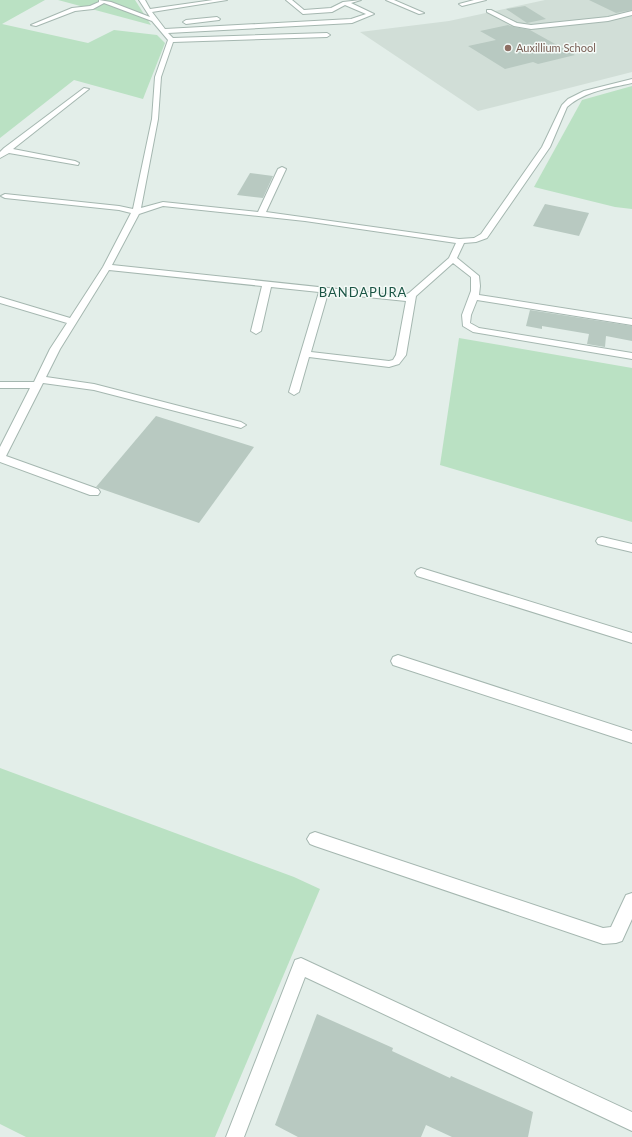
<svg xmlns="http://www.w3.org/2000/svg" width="632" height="1137" viewBox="0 0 632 1137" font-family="Lato,sans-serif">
<rect width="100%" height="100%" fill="#e3eee9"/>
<path fill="#d1ded7" d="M545,0H632V72L478,111L360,32L449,21Z"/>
<g fill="#bae1c3">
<path d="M0,0H45L2,24L88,43L114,30L157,35L165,43L143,99L74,80L0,138Z"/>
<path d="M58,0H135L151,25Z"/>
<path d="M632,86V209L615,207L534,187L582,100Z"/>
<path d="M459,338L632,368V522L440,465Z"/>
<path d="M0,768L294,877L320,889L215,1137H26L0,1124Z"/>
</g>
<g fill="#b8c9c1">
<path d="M589,0H632V10L616,13Z"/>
<path d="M525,6L546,19L527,23L506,9Z"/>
<path d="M508,25L514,27L530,30L575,55L538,64L533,62L505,69L468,46L496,40L480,31Z"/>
<path d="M250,173L273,176L263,198L237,195Z"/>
<path d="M545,204L589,213L579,236L533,226Z"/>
<path d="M530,310L632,326V341L606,336L605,347L587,344L589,334L542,326V329L526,326Z"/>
<path d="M156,416L254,447L199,523L96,487Z"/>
<path d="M317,1014L393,1048L392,1051L450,1078L451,1076L533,1112L528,1137H452L426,1125L421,1137H298L275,1125Z"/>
</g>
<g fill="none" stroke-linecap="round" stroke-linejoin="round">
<g stroke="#a5b7b0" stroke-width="2">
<g id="minor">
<path d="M99,0L111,2L150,17L139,0H145L150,9L213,0H227L152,12L165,29L351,19L366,14L345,5L332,12L303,14L286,0H292L304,10L331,8L343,2L361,0L351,3L374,14L352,23L168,33L173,38L327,33L330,35L327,37L173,42L161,77L158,119L141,208L163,202L258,212L278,169L282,167L286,169L266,212L459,239L474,238L481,234L542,147L562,105L568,99L584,91L632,79V83C610,88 585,91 567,107L550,147L487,238L476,242L464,243L457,258L479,276L480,286L479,295L632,319V325L477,300L471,315L470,323L479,328L632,353V359L473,332L463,326L462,315L471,291V277L453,263L416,296L406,355L399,364L389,367L309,357L299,392L294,395L289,392L319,292L271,287L261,331L256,334L251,331L262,286L109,270L60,349L46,377L94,384L241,422L246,425L241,428L94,390L43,383L6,456L98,489L100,492L98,495H90L0,462V447L30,388H0V382H34L50,349L67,323L0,303V297L70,318L103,267L131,213L119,210L5,198L1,196L5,194L119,206L133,209L152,119L155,77L168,40L152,21L104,3L93,9L75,11L36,26L31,25L72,8L90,6L99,2ZM163,206L305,221L456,243L449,258L409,293L403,296L112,265L139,214ZM328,293L406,301L396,355L393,360L389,361L311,352Z"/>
<path d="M386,0H394L424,13L419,14Z"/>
<path d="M474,0H486L462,6L459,4Z"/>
<path d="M487,10H491L517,23L531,25L608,17L632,11V15L608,21L531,29L514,26L487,12Z"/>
<path d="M217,17L220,19L219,20L186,24L183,22L186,20Z"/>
<path d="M84,88L89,89L13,149L75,161L79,163L78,165L9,153L0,158V152L4,148Z"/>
<path d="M602,537L632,544V552L598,544L596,541L598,538Z"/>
<path d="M421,568L632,633V643L417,576L415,573L417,570Z"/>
<path d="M398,655L632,731V743L393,665L391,661L393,657Z"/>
<path d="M315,832L603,928L611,927L626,895L632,893V919L622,941L616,943L603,944L315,846L310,844L307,839L310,834Z"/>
<path d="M301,958L632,1112V1131L305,977L244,1137H226L295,960Z"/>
</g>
</g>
<use href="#minor" fill="#fff" fill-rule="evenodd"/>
</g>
<circle fill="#8d6e63" stroke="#f4faf7" stroke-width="1.5" cx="508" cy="48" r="4"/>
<g text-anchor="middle" stroke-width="3" stroke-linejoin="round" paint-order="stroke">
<g font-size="11" fill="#785e54" stroke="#f4faf7" text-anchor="start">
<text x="516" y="52">Auxillium School</text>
</g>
<g font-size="13" letter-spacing="1" fill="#1b5545" stroke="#f4faf7">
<text x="363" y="297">BANDAPURA</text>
</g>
</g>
</svg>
